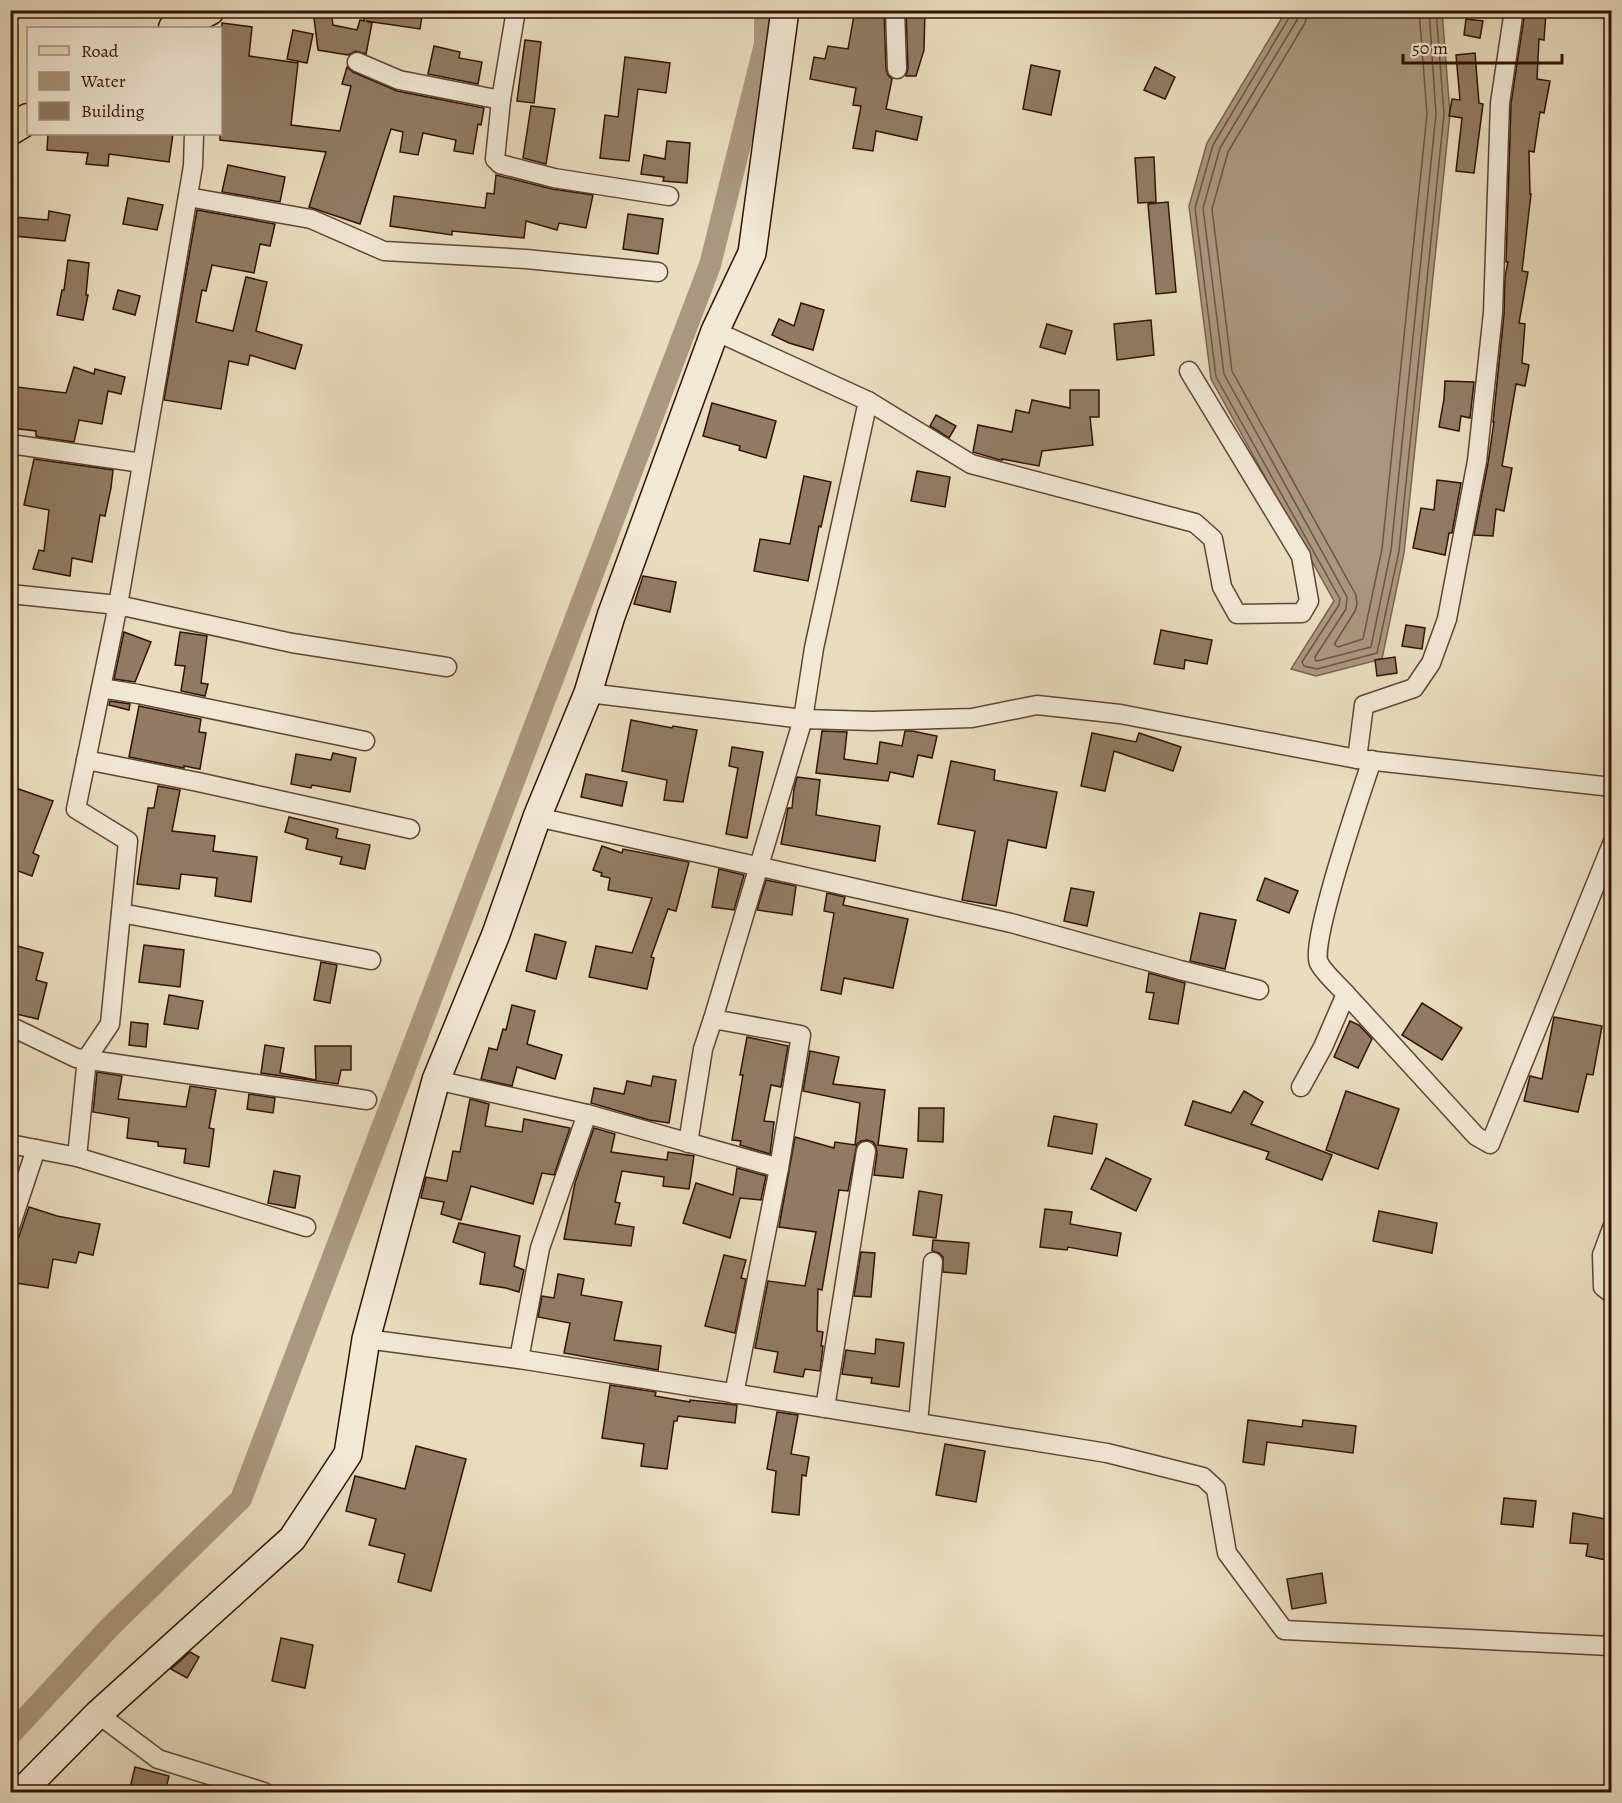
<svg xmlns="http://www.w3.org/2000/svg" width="1622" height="1803" viewBox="0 0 1622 1803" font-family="Alegreya,serif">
<rect width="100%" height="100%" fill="#e9dcbf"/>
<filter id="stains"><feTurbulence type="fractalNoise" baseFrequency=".00333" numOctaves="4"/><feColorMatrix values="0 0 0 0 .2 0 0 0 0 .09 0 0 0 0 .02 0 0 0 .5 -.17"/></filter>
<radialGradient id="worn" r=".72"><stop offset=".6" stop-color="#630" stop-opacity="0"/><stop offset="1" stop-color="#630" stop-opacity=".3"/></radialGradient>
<path fill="#aa977f" stroke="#7a624e" stroke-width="1.5" d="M1286,11H1442L1450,114L1404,553L1382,659L1316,676L1291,669L1334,601L1211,379L1189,206L1207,143Z"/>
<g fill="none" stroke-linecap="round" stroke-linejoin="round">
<g stroke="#6e5442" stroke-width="1.5">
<path d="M1291,10L1290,16L1213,145L1195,208L1216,377L1340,599L1339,605L1302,662L1304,666L1317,669L1377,653L1399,551L1444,114L1436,10"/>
<path d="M1299,10L1297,20L1220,148L1203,208L1224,374L1347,597L1346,609L1315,657V660L1317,661L1371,647L1391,550L1436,114L1429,10"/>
<path d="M1308,10L1305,23L1228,152L1212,209L1232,371L1356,595L1357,604L1355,611L1335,643V645L1338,647L1363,639L1382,549L1427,114L1419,10"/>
</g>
<path stroke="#aa977f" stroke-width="22" d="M10,1735L109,1628L241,1499L710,265L765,44V10"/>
</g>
<g fill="#917b65" stroke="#311204" stroke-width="1.5">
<path d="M313,10H331L333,25L357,30L360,20L364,21V10H423L420,29L366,21L372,23L366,54L356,51L348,55L318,50Z"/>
<path d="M855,10H884L886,69L888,75L892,79L886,109L922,117L917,140L876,131L873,151L853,148L861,106L853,105L856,88L810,79L814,57L825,59L828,46L848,49Z"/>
<path d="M906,10H925L924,50L916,76H906L908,69Z"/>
<path d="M1525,11L1546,12L1544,40L1539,39L1537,79L1550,81L1544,113L1540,112L1534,152L1529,151L1530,194H1531L1522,271L1528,272L1519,323L1525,324L1522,363L1529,365L1525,386L1516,384L1502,466L1512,468L1504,511L1496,509L1493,536L1474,535L1488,463L1494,422H1493L1504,314L1505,277L1508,262H1506L1511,104Z"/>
<path d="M1466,19L1483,21L1480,38L1464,35Z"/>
<path d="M222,23L252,27L249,56L298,63L291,125L340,131L351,86L342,84L347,67L353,72L397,91L484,108L481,125L478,124L473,154L454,151L456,140L423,133L418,155L400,152L403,132L391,129L360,224L309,207L326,152L220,140Z"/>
<path d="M293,30L313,34L307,63L287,59Z"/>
<path d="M525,40L541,42L534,103L517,101Z"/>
<path d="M434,46L460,52L459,58L482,62L478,84L428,74Z"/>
<path d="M1475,53L1479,103L1483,104L1474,173L1456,171L1462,118L1449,116L1452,99L1460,100L1456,55Z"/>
<path d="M625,57L670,63L666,93L638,89L629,161L600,158L605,115L618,117Z"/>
<path d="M1031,65L1060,71L1051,115L1023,109Z"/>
<path d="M1155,67L1175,77L1165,99L1144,90Z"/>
<path d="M531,106L555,109L546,164L523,158Z"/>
<path d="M48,134H173L169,162L109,154L108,166L86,164L88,153L47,150Z"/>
<path d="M667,141L690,143L687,183L663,181L664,177L641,174L644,155L665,159Z"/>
<path d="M1154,157L1156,202L1138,203L1135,158Z"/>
<path d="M228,165L285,177L280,202L222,192Z"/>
<path d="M496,175L552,189L593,195L586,228L559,223L557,230L526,221L524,238L452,231V235L390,226L394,196L485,208L487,193L494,194Z"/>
<path d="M128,198L163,205L157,230L123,224Z"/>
<path d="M1168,202L1176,292L1156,294L1148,204Z"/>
<path d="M197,210L275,224L270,246L260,244L254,273L212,265L206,291L202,290L196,322L233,331L246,277L267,282L256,331L302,345L295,369L250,355L248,365L229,361L221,409L164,400Z"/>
<path d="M49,211L70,215L65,241L14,236L15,217L48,220Z"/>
<path d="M628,214L663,219L658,254L623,249Z"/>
<path d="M68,260L89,263L86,295H88L83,320L57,315L62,290H64Z"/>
<path d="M118,290L140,296L135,315L113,309Z"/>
<path d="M801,303L824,310L813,350L789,343L772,335L779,319L794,326Z"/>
<path d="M1151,320L1154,355L1117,360L1114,324Z"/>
<path d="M1047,324L1072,331L1065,354L1040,347Z"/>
<path d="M74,367L94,374L95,369L125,377L121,394L108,391L102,424L79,420L74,442L39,437L36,436V431L11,428L17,387L66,393Z"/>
<path d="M1445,381L1474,382L1470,418L1461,416L1459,431L1439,427L1444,399Z"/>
<path d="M1070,390H1099V417H1090L1093,445L1042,451L1039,466L1002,459V460H1000L973,452L978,425L1012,432L1016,410L1029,413L1032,400L1070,408Z"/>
<path d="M712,403L776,421L766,458L739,450L740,446L703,436Z"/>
<path d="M936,415L956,426L949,438L930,426Z"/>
<path d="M34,459L113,470L111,488L105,516L100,515L92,562L72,558L70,576L33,569L39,550L44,551L49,510L24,505Z"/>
<path d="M917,471L950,477L945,507L911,501Z"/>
<path d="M804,476L831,482L821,527L819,526L808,581L754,571L760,539L790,544Z"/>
<path d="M1437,480L1461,483L1452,533H1449L1445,555L1413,548L1421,508L1434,510Z"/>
<path d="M643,576L676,582L670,612L634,604Z"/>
<path d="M1406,625L1425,628L1422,649L1402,646Z"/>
<path d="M1161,630L1212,640L1207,664L1185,660L1184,669L1154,664Z"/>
<path d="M124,632L151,642L135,682L114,679Z"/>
<path d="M180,632L207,636L201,683L208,684L205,696L181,691L185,666L175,665Z"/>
<path d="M1395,657L1397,673L1377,676L1375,660Z"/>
<path d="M110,701L130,704L129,710L109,705Z"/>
<path d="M139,706L201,719L199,732L206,733L200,769L184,766V768L129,757Z"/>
<path d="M631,720L672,728L673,726L697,730L683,802L664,800L667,780L622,771Z"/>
<path d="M822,731L847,732L844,759L877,764L880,742L902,746L905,731H912L937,736L932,758L918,755L913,777L890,772L888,781L816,773Z"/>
<path d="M1092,733L1136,742L1139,733L1181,747L1173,771L1114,751L1105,791L1081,786Z"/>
<path d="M732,747L763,752L747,838L726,834L738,768L729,766Z"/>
<path d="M333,753L356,758L350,792L312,785L311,788L291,784L296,754L331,760Z"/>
<path d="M951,761L995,770L994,780L1057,792L1046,848L1008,840L996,906L962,900L975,831L938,824Z"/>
<path d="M586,774L627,782L622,806L581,797Z"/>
<path d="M797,777L820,780L816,815L880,826L875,861L781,844L788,808H792L794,789Z"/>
<path d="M10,786L53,801L33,853L39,856L32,876L10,868Z"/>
<path d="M158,786L180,790L172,831L215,836L213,851L257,857L251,902L215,896L217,878L181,874L179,889L137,884L148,808H154Z"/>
<path d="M289,817L338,829L336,838L370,845L365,869L340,864L342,857L306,849L308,839L285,832Z"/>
<path d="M602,846L622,853L623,849L689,862L676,911L668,909L651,957L654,958L647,989L589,977L596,946L632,953L652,898L608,890L610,878L601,876L602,873L593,870Z"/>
<path d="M719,869L744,875L734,910L712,907Z"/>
<path d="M1265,878L1298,891L1289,913L1257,900Z"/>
<path d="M766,880L796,886L792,915L757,910Z"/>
<path d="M1071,888L1094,892L1087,926L1064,921Z"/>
<path d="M827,893L845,897L843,905L908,919L893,988L844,978L841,994L821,990L834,913L824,911Z"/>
<path d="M1200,913L1236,920L1225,969L1190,961Z"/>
<path d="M535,934L566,942L556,979L526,971Z"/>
<path d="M10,944L43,953L36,980L47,983L38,1019L16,1014L17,1010L10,1008Z"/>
<path d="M144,945L184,950L180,987L139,982Z"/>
<path d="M321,962L337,965L330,1003L314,1000Z"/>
<path d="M1149,973L1185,983L1178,1024L1149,1019L1154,993L1146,992Z"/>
<path d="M169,995L203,1001L198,1029L164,1024Z"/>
<path d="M1422,1003L1462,1028L1442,1060L1402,1035Z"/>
<path d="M512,1005L535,1011L527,1044L562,1055L555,1079L517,1067L512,1086L481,1079L489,1048L497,1050L503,1029L506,1030Z"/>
<path d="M1554,1017L1602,1026L1593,1075L1587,1074L1578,1112L1524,1101L1530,1076L1542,1079Z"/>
<path d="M1350,1021L1359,1025L1372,1039L1358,1068L1334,1057Z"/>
<path d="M131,1022L148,1024L146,1047L129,1045Z"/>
<path d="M747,1037L788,1046L781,1087L771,1085L764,1121L774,1122L770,1154L740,1145L741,1141L732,1140L743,1075H740Z"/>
<path d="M265,1045L284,1048L280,1073L316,1080L315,1046H351V1070H341L338,1084L261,1073Z"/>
<path d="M810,1051L839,1057L833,1084L885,1090L878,1145L907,1149L903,1178L874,1175L877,1153L876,1146L873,1142L867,1140L861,1141L857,1144L848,1191L839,1190L822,1290L818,1289L817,1331L823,1332L821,1346H823L820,1371L805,1369L803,1377L774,1372L778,1352L755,1348L768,1281L805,1286L816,1232L779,1227L795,1137L834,1148L835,1142L855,1145L860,1103L803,1091Z"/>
<path d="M97,1072L122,1076L118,1099L186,1107L190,1086L216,1090L209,1128L214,1129L209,1167L184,1163L186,1149L158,1146V1142L127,1138L129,1118L93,1112Z"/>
<path d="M653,1076L676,1080L669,1123L649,1120L591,1103L594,1088L624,1094L627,1081L651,1086Z"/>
<path d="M1244,1091L1263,1102L1251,1124L1332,1155L1322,1180L1266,1159L1269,1152L1185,1125L1193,1101L1231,1113Z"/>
<path d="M1346,1091L1399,1109L1378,1169L1326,1150Z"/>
<path d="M249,1094L275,1098L273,1113L247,1109Z"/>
<path d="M470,1099L489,1104L485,1126L522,1132L524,1119L570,1128L554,1175L542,1173L533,1204L471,1186L461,1220L441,1214L444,1202L421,1198L426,1177L447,1181L453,1151L460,1152Z"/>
<path d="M919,1108H944L943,1142L918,1141Z"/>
<path d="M1054,1116L1097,1124L1092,1154L1048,1146Z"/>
<path d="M594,1128L615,1134L611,1152L667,1160L668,1152L694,1156L689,1189L663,1186L664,1177L622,1171L615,1202L620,1203L615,1224L634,1227L631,1246L564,1239L575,1183Z"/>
<path d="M1106,1158L1151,1179L1136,1211L1091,1189Z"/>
<path d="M737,1168L766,1176L761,1200L740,1198L730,1238L683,1223L696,1183L733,1195Z"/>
<path d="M274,1171L300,1176L295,1208L268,1203Z"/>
<path d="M919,1191L942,1195L936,1238L913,1235Z"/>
<path d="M29,1207L57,1216L100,1224L93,1255L79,1252L76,1263L53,1259L48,1288L10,1282V1251H14Z"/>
<path d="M1045,1209L1072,1212L1070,1224L1121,1233L1117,1256L1068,1247L1067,1250L1040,1247Z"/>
<path d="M1379,1211L1437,1223L1432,1253L1373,1241Z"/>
<path d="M459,1223L520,1236L514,1266L524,1270L519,1292L506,1288L480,1284L485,1253L453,1242Z"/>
<path d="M933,1240L969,1243L966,1274L943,1272V1257L939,1253L932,1251Z"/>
<path d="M861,1252L875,1253L871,1297L854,1296Z"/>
<path d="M724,1255L746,1260L741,1278L746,1279L735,1333L705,1326Z"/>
<path d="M558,1274L584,1279L581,1295L622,1302L614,1340L661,1346L658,1370L564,1353L570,1323L538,1317L542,1296L554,1298Z"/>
<path d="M876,1339L904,1343L899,1387L871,1383L872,1378L842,1374L846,1350L875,1354Z"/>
<path d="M610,1385L656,1392L655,1396L690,1402V1400L737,1405L735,1423L678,1416L677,1421H674L667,1469L641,1466L644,1444L602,1438Z"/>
<path d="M777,1412L798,1415L791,1454L809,1457L806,1476L802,1475L799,1515L772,1512L776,1471L767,1469Z"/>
<path d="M1248,1420L1302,1427L1303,1420L1356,1426L1353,1453L1267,1442L1264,1465L1243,1462Z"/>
<path d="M945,1444L985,1451L976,1502L936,1495Z"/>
<path d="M416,1446L466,1459L431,1591L398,1582L405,1554L369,1545L376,1519L346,1511L355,1476L405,1489Z"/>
<path d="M1504,1498L1536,1501L1533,1527L1501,1524Z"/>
<path d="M1573,1513L1611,1520V1561L1586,1556L1588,1544L1570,1543Z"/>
<path d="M1322,1573L1326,1603L1292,1609L1287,1579Z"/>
<path d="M281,1638L313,1645L305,1688L272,1681Z"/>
<path d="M190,1652L199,1657L187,1678L171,1669Z"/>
<path d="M135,1767L169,1776L165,1792H129Z"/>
</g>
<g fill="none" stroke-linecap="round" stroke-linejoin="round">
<g stroke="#5f4433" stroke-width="21">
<g id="street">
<path d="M516,10L501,100L495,159L500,164L554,178L669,196"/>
<path d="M895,10L897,69"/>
<path d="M357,62L399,80L501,100"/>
<path d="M194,134L193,166L118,605L292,643L447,667"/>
<path d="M188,197L311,219L384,251L526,259L658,272"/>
<path d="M715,331L868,401L814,648L803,719L713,1019L801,1035L779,1168L734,1394"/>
<path d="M868,401L971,464L1195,523L1213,539L1222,587L1237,614L1302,613L1309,601L1301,556L1189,371"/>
<path d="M10,444L142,463"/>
<path d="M10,594L118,605L76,809L128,841L110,1024L87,1058L77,1157L10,1144"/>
<path d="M101,688L138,694L365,741"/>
<path d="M588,693L803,719L873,721L972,718L1037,705L1120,714L1357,759L1612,787"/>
<path d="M1357,759L1364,705L1414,688L1431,663L1447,619L1477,461L1493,313L1500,103L1514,10"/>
<path d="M86,760L198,782L410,829"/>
<path d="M537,817L1011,923L1180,970L1259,990"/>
<path d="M121,913L371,960"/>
<path d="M1346,994L1476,1136L1490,1144L1612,844"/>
<path d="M10,1026L76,1058L367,1100"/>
<path d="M436,1080L587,1114L779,1168"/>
<path d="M1301,1087L1323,1047L1346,994C1339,986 1324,973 1319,963C1309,944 1362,790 1372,760"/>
<path d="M688,1143L703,1049L713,1019"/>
<path d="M77,1157L306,1227"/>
<path d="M10,1227L36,1149"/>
<path d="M1612,1228L1602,1255L1603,1287L1612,1294"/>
<path d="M366,1339L519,1359L1107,1453L1203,1477L1216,1489L1227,1553L1284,1630L1610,1646"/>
<path d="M519,1359L540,1248L587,1114"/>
<path d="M825,1408L866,1151"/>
<path d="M918,1423L933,1262"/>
<path d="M98,1714L158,1759L264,1792"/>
</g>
</g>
<g stroke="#311204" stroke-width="30">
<path id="secondary" d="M21,1792L98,1714L292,1539L348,1454L366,1339L436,1080L496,934L537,817L588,693L611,616L715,331L752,253L785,10"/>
</g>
<g stroke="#311204" stroke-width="33">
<g id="primary">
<path d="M174,28L209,10"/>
<path d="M10,130L28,119"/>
</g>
</g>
<use href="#street" stroke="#f1e8d5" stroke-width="18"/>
<use href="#secondary" stroke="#f1e8d5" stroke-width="27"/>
<use href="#primary" stroke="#e9dcbf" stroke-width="30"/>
</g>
<rect width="1622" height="1803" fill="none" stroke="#e9dcbf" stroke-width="36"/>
<rect x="12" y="12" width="1598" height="1779" fill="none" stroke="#311204" stroke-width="3"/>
<rect x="18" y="18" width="1586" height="1767" fill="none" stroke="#311204" stroke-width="1.5"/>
<rect x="27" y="27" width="195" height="108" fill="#f1e8d5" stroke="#a49281" stroke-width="1.5"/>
<rect x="39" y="46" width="30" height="9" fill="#e9dcbf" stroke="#a49281" stroke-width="1.5"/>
<text x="81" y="57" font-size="18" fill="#311204">Road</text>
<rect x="39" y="72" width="30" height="18" fill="#aa977f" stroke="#a49281" stroke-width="1.5"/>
<text x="81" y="87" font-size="18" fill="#311204">Water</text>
<rect x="39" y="102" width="30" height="18" fill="#917b65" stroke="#a49281" stroke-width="1.5"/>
<text x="81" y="117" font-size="18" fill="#311204">Building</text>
<path d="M1403 54v9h159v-9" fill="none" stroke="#311204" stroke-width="3"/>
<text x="1412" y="54" font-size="18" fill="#311204" stroke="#f1e8d5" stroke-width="4.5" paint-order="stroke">50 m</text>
<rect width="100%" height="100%" filter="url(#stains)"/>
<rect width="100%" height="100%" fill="url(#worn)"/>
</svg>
